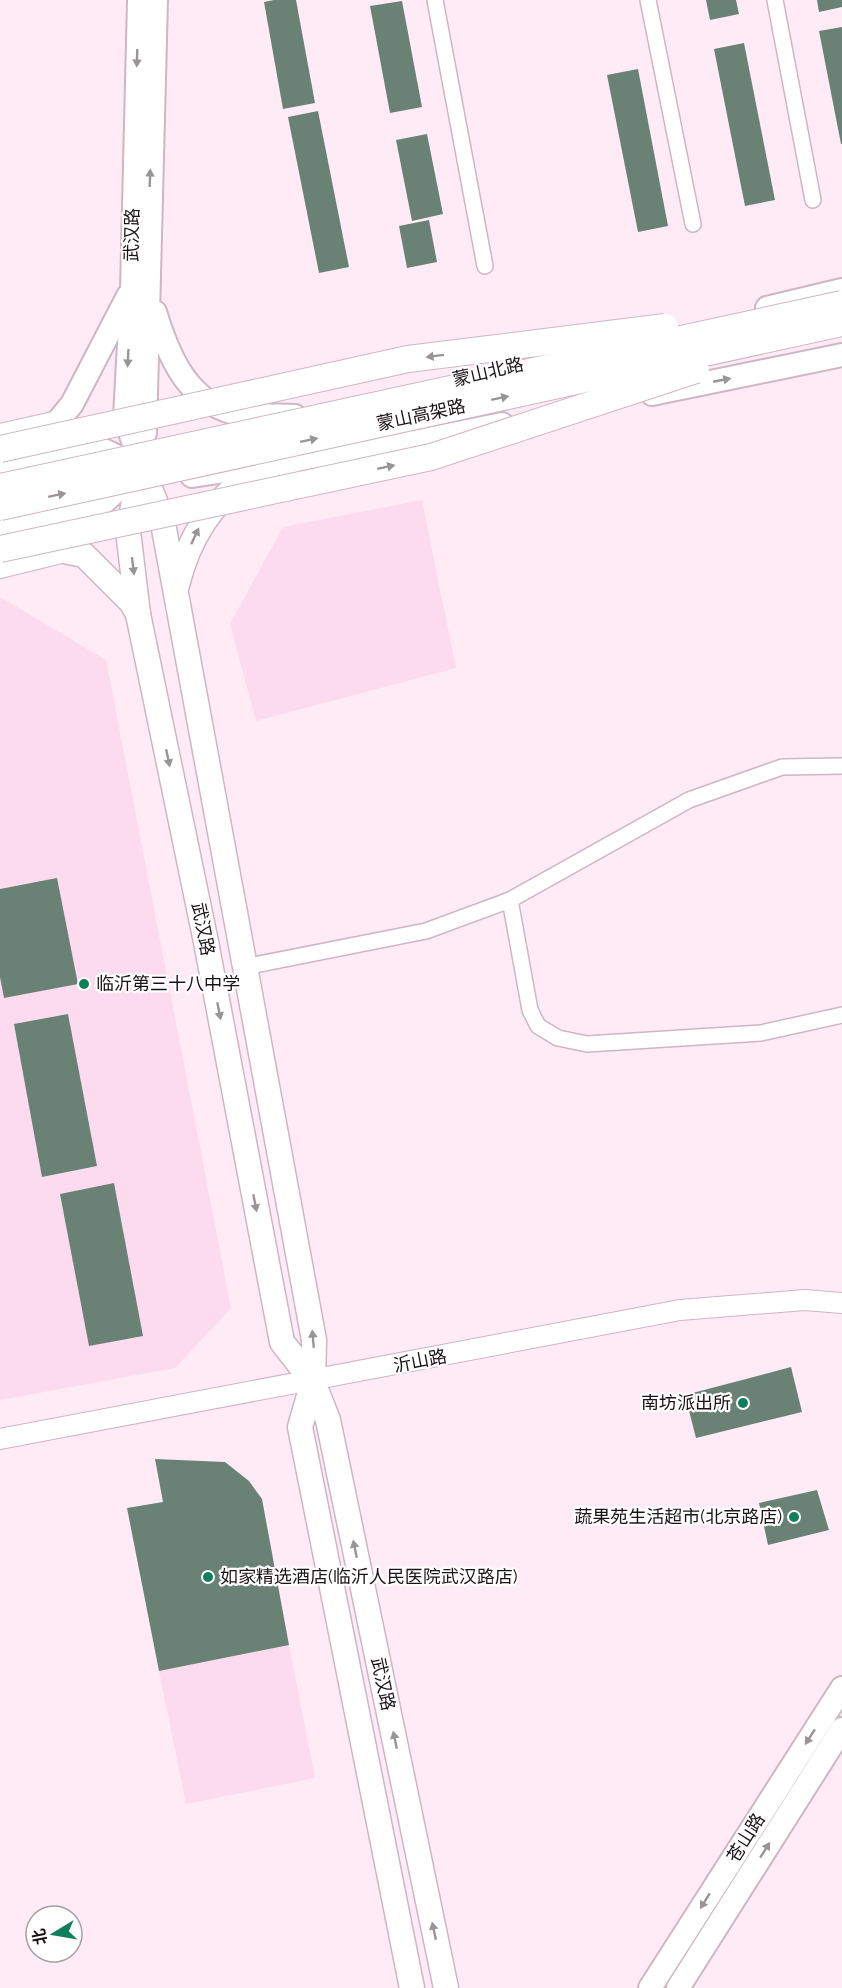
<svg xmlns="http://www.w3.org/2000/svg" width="842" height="1988" viewBox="0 0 842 1988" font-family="Raleway,'Noto Sans SC',sans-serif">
<rect width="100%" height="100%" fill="#ffebf6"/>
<g fill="#fcdbee">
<path d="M422,500L456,668L256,721L230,624L283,527Z"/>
<path d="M0,597L106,660L231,1308L175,1368L0,1400Z"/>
<path d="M289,1645L315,1778L186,1804L159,1671Z"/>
</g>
<g fill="#6a8276">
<path d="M274,0H296L315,103L283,109L264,2Z"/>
<path d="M706,0H736L739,14L710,20Z"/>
<path d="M817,0H842V7L819,12Z"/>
<path d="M402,1L422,107L390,113L370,6Z"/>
<path d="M842,27V144H841L819,31Z"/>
<path d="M744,43L775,200L745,206L714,49Z"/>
<path d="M638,69L668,226L638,232L607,75Z"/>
<path d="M318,111L349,267L319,273L288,117Z"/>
<path d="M427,134L443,214L412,221L396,140Z"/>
<path d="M429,220L437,262L407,268L399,226Z"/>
<path d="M57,878L78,984L4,998L0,977V889Z"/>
<path d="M68,1014L97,1166L42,1177L14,1024Z"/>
<path d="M114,1183L143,1336L89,1346L60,1194Z"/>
<path d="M791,1367L802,1412L696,1438L685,1395Z"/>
<path d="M155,1459L225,1462L249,1481L262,1499L289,1645L159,1671L127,1508L163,1502Z"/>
<path d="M817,1490L829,1530L768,1545L759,1503Z"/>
</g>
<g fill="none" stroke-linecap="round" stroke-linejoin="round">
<g stroke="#ceb6c3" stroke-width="18">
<g id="minor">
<path d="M435,0L485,266"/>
<path d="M648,0L693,224"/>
<path d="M775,0L813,200"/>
<path d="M510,900L530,1010L538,1026L558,1038L587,1044L761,1033L842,1015"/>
<path d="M244,967L426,931L510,900L689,800L782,767L842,766"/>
</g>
</g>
<g stroke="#ceb6c3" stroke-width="22">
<g id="tertiary">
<path d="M0,434L58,421"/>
<path d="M0,568L65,552"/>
<path d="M0,1439L680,1310L805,1300L842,1303"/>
</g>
</g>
<g stroke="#ceb6c3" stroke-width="26">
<g id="secondary">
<path d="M139,0L132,290L125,416L141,467"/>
<path d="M767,308L842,290"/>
<path d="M155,312C167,351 184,395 225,410C242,417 276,415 295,416"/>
<path d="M652,394L842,355"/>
<path d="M145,433L156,0"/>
<path d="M30,443L58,421L72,404L128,296"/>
<path d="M0,463L95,446L131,463"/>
<path d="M192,476L423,440L502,424"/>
<path d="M0,532L100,506L133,475"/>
<path d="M650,1988L842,1688"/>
<path d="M678,1988L842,1729"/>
</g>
</g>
<g stroke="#ceb6c3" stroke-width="27">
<g id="primary">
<path d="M141,467L128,531L138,614L206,942L282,1342L313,1382L300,1427L412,1988"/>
<path d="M141,467L162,518L314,1340L313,1382L328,1420L446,1988"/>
<path d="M29,544L84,555L132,603L138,614"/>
<path d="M177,585C188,540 212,498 254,475C266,469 281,465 293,461"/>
</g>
</g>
<use href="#minor" stroke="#fff" stroke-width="15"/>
<use href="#tertiary" stroke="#fff" stroke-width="20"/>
<use href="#secondary" stroke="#fff" stroke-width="22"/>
<use href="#primary" stroke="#fff" stroke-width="24"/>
<g stroke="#ceb6c3" stroke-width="28" stroke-linecap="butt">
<g id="trunk-bridge">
<path d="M0,449L408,359L665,327"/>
<path d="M0,487L842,304"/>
<path d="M0,507L842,323"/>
<path d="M0,549L431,457L696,370"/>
</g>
</g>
<use href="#trunk-bridge" stroke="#fff" stroke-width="26"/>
</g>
<defs><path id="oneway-solid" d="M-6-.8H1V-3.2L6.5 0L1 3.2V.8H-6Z" transform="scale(1.5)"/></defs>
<g fill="#989497">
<use href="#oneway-solid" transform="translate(137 58) rotate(92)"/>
<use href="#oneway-solid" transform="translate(150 178) rotate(-88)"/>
<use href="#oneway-solid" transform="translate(435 356) rotate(173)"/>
<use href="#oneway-solid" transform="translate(128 358) rotate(93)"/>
<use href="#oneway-solid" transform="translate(722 380) rotate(-11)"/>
<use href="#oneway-solid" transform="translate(500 398) rotate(-12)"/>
<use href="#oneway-solid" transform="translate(309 440) rotate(-12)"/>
<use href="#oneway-solid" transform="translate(386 467) rotate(-12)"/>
<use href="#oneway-solid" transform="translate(57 495) rotate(-12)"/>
<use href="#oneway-solid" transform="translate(195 536) rotate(-65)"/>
<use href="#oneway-solid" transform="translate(133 566) rotate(83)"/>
<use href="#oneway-solid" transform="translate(168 758) rotate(78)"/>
<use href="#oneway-solid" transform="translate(219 1011) rotate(79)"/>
<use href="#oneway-solid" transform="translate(255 1203) rotate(79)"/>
<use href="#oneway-solid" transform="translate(313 1339) rotate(-95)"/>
<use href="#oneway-solid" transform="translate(355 1549) rotate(-102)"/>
<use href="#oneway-solid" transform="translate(810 1737) rotate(123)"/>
<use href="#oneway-solid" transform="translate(395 1740) rotate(-102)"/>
<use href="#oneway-solid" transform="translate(765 1850) rotate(-58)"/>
<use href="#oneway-solid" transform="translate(705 1901) rotate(122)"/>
<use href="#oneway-solid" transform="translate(434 1931) rotate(-102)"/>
</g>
<g fill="#0f7e5b" stroke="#fff" stroke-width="2">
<circle cx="84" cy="984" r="6"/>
<circle cx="743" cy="1403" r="6"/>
<circle cx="794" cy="1517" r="6"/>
<circle cx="208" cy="1577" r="6"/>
</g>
<g text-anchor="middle" stroke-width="4.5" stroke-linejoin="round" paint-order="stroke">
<g font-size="18" fill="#1a1217" stroke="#fff">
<text transform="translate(132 235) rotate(-89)" y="6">武汉路</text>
<text transform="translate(488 372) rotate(-13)" y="6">蒙山北路</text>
<text transform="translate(421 415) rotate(-12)" y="6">蒙山高架路</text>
<text transform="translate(203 929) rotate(79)" y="6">武汉路</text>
<text transform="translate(420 1361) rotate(-11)" y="6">沂山路</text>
<text transform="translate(383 1684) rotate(78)" y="6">武汉路</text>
<text transform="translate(746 1838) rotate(-58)" y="6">苍山路</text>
</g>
<g font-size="18" fill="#1a1217" stroke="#fff" text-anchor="start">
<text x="96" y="990">临沂第三十八中学</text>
<text x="731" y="1409" text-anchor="end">南坊派出所</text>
<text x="782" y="1523" text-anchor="end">蔬果苑生活超市(北京路店)</text>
<text x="220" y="1583">如家精选酒店(临沂人民医院武汉路店)</text>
</g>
</g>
<g transform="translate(54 1934) rotate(259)"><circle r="28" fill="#ffffff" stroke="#a3a0a2" stroke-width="1.5"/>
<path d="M0-4.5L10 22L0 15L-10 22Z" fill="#0f7e5b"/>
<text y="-9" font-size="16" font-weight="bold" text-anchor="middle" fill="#1a1217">北</text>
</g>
</svg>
